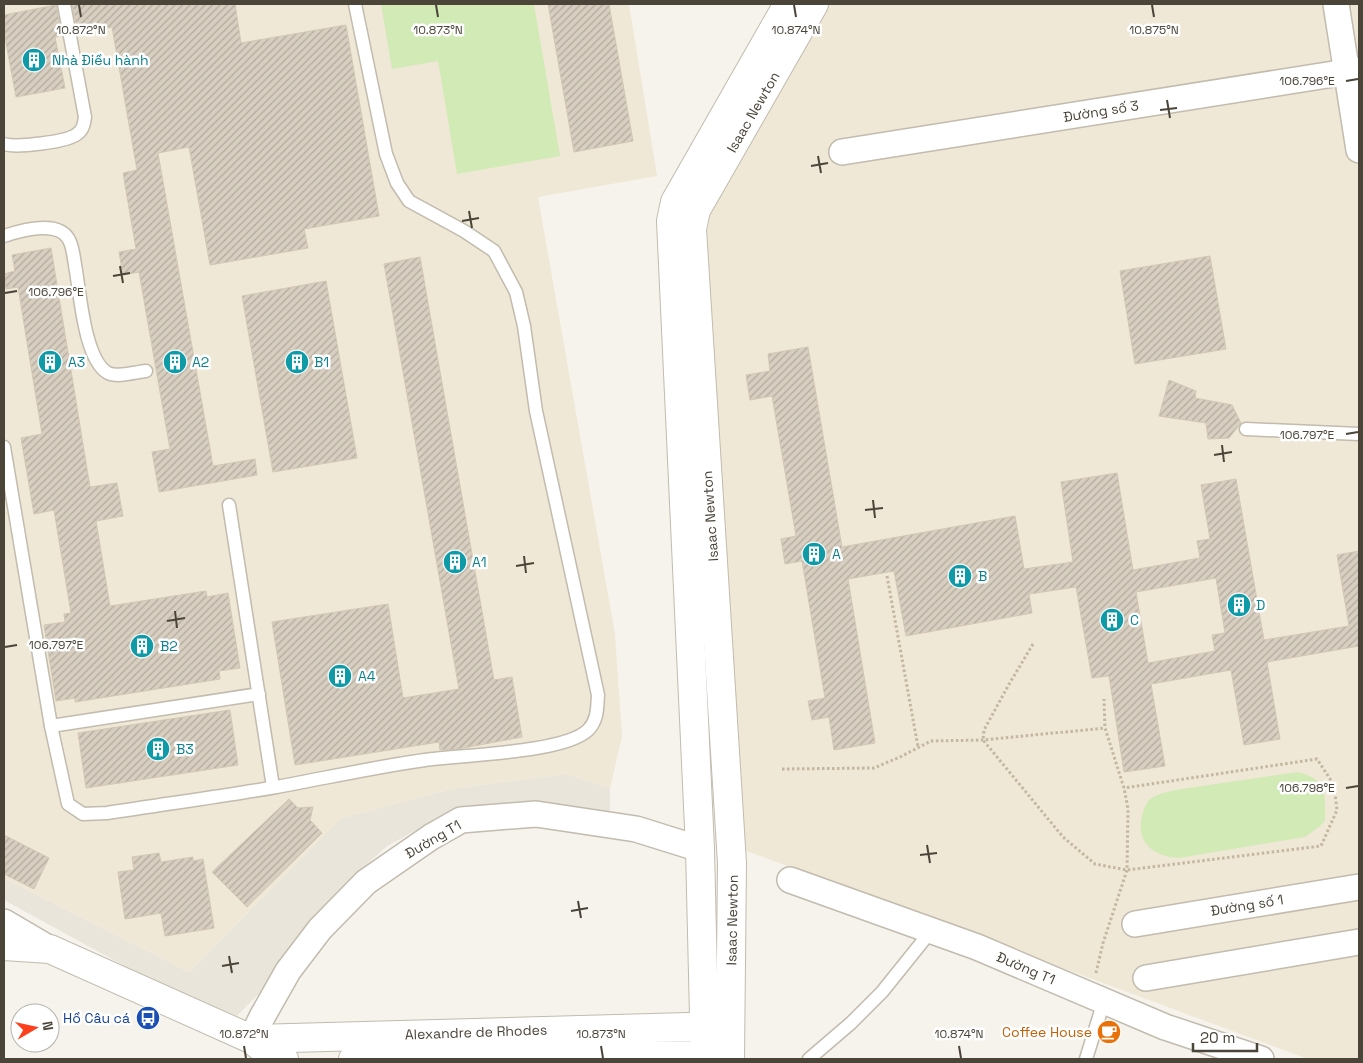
<svg xmlns="http://www.w3.org/2000/svg" width="1363" height="1063" viewBox="0 0 1363 1063" font-family="'Space Grotesk',sans-serif">
<defs>
<pattern id="building-hatch" width="6" height="6" patternUnits="userSpaceOnUse" patternTransform="scale(1.25)"><rect width="6" height="6" fill="#d8cfc1"/><path d="M-1 1l2-2M0 6l6-6M5 7l2-2" fill="none" stroke="#b1aa9e"/></pattern>
</defs>
<rect width="100%" height="100%" fill="#f6f3ec"/>
<path fill="#eae5da" d="M566,774L610,788V813L487,807L437,819L387,846L344,885L286,966L237,1016L185,999L4,900V878L189,972L341,818L451,789Z"/>
<g fill="#efe8d6">
<path d="M4,4H629L657,176L538,197L615,634L622,736L610,788L566,774L451,789L341,818L189,972L4,878Z"/>
<path d="M825,4H1359V1059H1308L744,850L697,230Z"/>
</g>
<g fill="#d2eab5">
<path d="M381,4H534L560,156L457,174L438,61L392,69Z"/>
<path d="M1298,772C1328,780 1325,794 1325,821L1319,827L1305,837L1179,858C1157,857 1138,846 1141,821C1142,814 1145,804 1150,799C1156,794 1168,792 1175,790Z"/>
</g>
<g fill="url(#building-hatch)" stroke="#d3c7b4" fill-rule="evenodd">
<path d="M72,4H235L241,43L346,25L379,216L304,229L308,248L210,265L189,147L158,153L213,466L255,459L257,475L159,492L152,452L170,449L139,272L123,275L119,252L136,249L123,173L137,170L112,27L78,33Z"/>
<path d="M548,4H609L633,141L574,152Z"/>
<path d="M56,5L62,36L55,37L65,88L16,97L4,32V15Z"/>
<path d="M51,248L90,487L117,483L123,516L96,521L110,606L206,591L207,597L228,593L240,668L219,671L220,679L75,702V698L56,701L44,625L65,622L64,614L71,613L54,510L34,514L21,438L42,434L18,287L6,289L4,274L15,271L12,255Z"/>
<path d="M1210,256L1226,349L1135,364L1120,271Z"/>
<path d="M420,257L494,680L512,677L522,737L458,749L440,750L439,742L295,765L272,622L388,604L403,698L459,689L384,264Z"/>
<path d="M326,281L357,458L273,472L242,296Z"/>
<path d="M808,347L842,547L1015,516L1024,569L1073,562L1061,482L1117,473L1133,570L1200,558L1197,541L1210,539L1201,485L1236,479L1264,640L1349,626L1337,555L1359,551V646L1267,662L1280,739L1244,745L1231,670L1151,684L1165,766L1124,772L1109,676L1092,678L1076,587L1029,594L1032,613L906,636L894,571L848,579L875,743L834,750L829,717L812,720L808,701L825,698L802,561L785,564L781,539L796,536L772,396L750,400L746,375L770,371L768,354ZM1216,578L1225,633L1212,635L1215,651L1148,663L1136,592Z"/>
<path d="M1169,380L1196,391L1195,398L1232,405L1241,423L1229,438L1208,439L1206,423L1159,416Z"/>
<path d="M230,710L238,765L86,788L78,733Z"/>
<path d="M289,799L298,808L313,807L310,820L322,833L247,907L212,872Z"/>
<path d="M4,835L49,858L34,889L4,874Z"/>
<path d="M159,853L161,862L193,857V861L203,859L214,928L165,936L161,913L125,919L118,872L134,870L132,857Z"/>
</g>
<g fill="none" stroke-linecap="round" stroke-linejoin="round">
<g stroke="#c2bbae" stroke-width="15">
<g id="service">
<path d="M4,144C16,148 67,142 77,134C83,130 84,124 85,117L64,4"/>
<path d="M4,236C22,230 61,219 70,242C73,249 74,258 75,265C80,291 84,360 108,373C118,378 135,372 146,371"/>
<path d="M1246,429L1359,434"/>
<path d="M4,447L51,726L68,804L83,814L107,813C163,804 220,797 276,787C326,778 375,767 425,760C460,755 565,753 588,730C598,720 597,708 598,695L536,411L524,326L516,292L494,251L464,231L409,201L397,183L386,154L355,4"/>
<path d="M229,505L273,787"/>
<path d="M51,726L259,694"/>
<path d="M809,1059L851,1023L882,992L931,931"/>
<path d="M1086,1059L1104,1001"/>
</g>
</g>
<g stroke="#c2bbae" stroke-width="28">
<g id="minor">
<path d="M1336,4L1359,150"/>
<path d="M842,152L1359,70"/>
<path d="M790,880L977,947L1165,1027L1261,1059"/>
<path d="M4,922L50,949"/>
<path d="M1135,924L1359,887"/>
<path d="M1146,978L1359,942"/>
<path d="M251,1039L262,1017L288,971L320,929L366,882L431,837L461,820L536,814L636,829L700,849"/>
</g>
</g>
<g stroke="#c2bbae" stroke-width="30">
<g id="tertiary">
<path d="M4,946L50,949L251,1039L273,1057L284,1059"/>
<path d="M251,1039L724,1026"/>
<path d="M353,1059L724,1055"/>
<path d="M705,1059L700,849L671,221L675,202L788,4"/>
<path d="M730,1059L732,863L692,229L696,210L814,4"/>
</g>
</g>
<g stroke="#c4b79f" stroke-width="3" stroke-dasharray="2.5 2.5" stroke-linecap="butt">
<path d="M887,576L918,747"/>
<path d="M1033,644L1008,686L984,730L983,740L1063,837L1095,864L1127,870L1321,846L1337,810L1334,785L1317,759L1124,788"/>
<path d="M782,769L874,768L900,757L931,741L983,740L1105,728"/>
<path d="M1096,973L1103,943L1127,870L1128,809L1124,788L1105,728L1104,699"/>
</g>
<use href="#service" stroke="#fff" stroke-width="12"/>
<use href="#minor" stroke="#fff" stroke-width="25"/>
<use href="#tertiary" stroke="#fff" stroke-width="28"/>
</g>
<path fill="none" stroke="#4b4439" stroke-width="2" d="M79,5L81,17M436,5L438,17M794,5L796,17M1152,5L1154,17M1346,81L1358,79M1167,100L1170,118M1160,110L1177,108M818,156L821,173M811,166L828,163M469,211L472,228M462,221L479,218M120,266L123,283M113,276L130,273M5,293L17,291M1346,434L1358,432M1222,445L1224,462M1214,455L1232,452M873,500L875,518M865,510L883,508M524,556L526,573M516,566L534,563M175,611L177,628M167,621L185,618M5,647L17,645M1346,788L1358,786M927,845L930,863M920,855L937,853M578,901L581,918M571,911L588,908M229,956L232,973M222,966L239,963M244,1046L246,1058M601,1046L603,1058M959,1046L961,1058"/>
<defs>
<g id="building-disc" transform="scale(1.25)"><circle r="9.5" fill="#0f9aa8" stroke="#fff"/><path d="M-4-6H4V6H1V3H-1V6H-4ZM-2.5-4.3h1.7v1.8h-1.7ZM.8-4.3h1.7v1.8H.8ZM-2.5-1h1.7V.8h-1.7ZM.8-1h1.7V.8H.8Z" fill="#fff"/></g>
<g id="bus-disc" transform="scale(1.25)"><circle r="9.5" fill="#1a4fb4" stroke="#fff"/><path d="M-5-6H5V4H4V6H2V4H-2V6H-4V4H-5ZM-3.5-4V0h7V-4ZM-3.5 1.2v1.5H-2V1.2ZM2 1.2v1.5H3.5V1.2Z" fill="#fff"/></g>
<g id="cafe-disc" transform="scale(1.25)"><circle r="9.5" fill="#e8710a" stroke="#fff"/><path d="M-5.5-4.5H6V0H3Q3 3.5 0 3.5H-2.5Q-5.5 3.5-5.5 0ZM3-3.2v2h1.7v-2ZM-6 4.5H4V6H-6Z" fill="#fff"/></g>
</defs>
<g fill-rule="evenodd">
<use href="#building-disc" x="34" y="60"/>
<use href="#building-disc" x="50" y="362"/>
<use href="#building-disc" x="175" y="362"/>
<use href="#building-disc" x="297" y="362"/>
<use href="#building-disc" x="814" y="554"/>
<use href="#building-disc" x="455" y="562"/>
<use href="#building-disc" x="960" y="576"/>
<use href="#building-disc" x="1239" y="605"/>
<use href="#building-disc" x="1112" y="620"/>
<use href="#building-disc" x="142" y="646"/>
<use href="#building-disc" x="340" y="676"/>
<use href="#building-disc" x="158" y="749"/>
<use href="#bus-disc" x="148" y="1018"/>
<use href="#cafe-disc" x="1109" y="1032"/>
</g>
<g text-anchor="middle" stroke-width="5" stroke-linejoin="round" paint-order="stroke">
<g font-size="14" fill="#0d838f" stroke="#fff" text-anchor="start">
<text x="52" y="65">Nhà Điều hành</text>
<text x="68" y="367">A3</text>
<text x="192" y="367">A2</text>
<text x="314" y="367">B1</text>
<text x="832" y="559">A</text>
<text x="472" y="567">A1</text>
<text x="978" y="581">B</text>
<text x="1256" y="610">D</text>
<text x="1130" y="625">C</text>
<text x="160" y="651">B2</text>
<text x="358" y="681">A4</text>
<text x="176" y="754">B3</text>
</g>
<g font-size="14" fill="#4b4439" stroke="#fff">
<text transform="translate(1101 111) rotate(-9)" y="5">Đường số 3</text>
<text transform="translate(753 112) rotate(-60)" y="5">Isaac Newton</text>
<text transform="translate(710 516) rotate(-94)" y="5">Isaac Newton</text>
<text transform="translate(433 839) rotate(-30)" y="5">Đường T1</text>
<text transform="translate(1247 905) rotate(-9)" y="5">Đường số 1</text>
<text transform="translate(732 920) rotate(-89)" y="5">Isaac Newton</text>
<text transform="translate(1026 968) rotate(23)" y="5">Đường T1</text>
<text transform="translate(476 1032) rotate(-2)" y="5">Alexandre de Rhodes</text>
</g>
<g font-size="14" fill="#164399" stroke="#fff" text-anchor="end">
<text x="130" y="1023">Hồ Câu cá</text>
</g>
<g font-size="14" fill="#c56008" stroke="#fff" text-anchor="end">
<text x="1092" y="1037">Coffee House</text>
</g>
</g>
<g font-size="12" text-anchor="middle" fill="#4b4439" stroke="#fff" stroke-width="5" stroke-linejoin="round" paint-order="stroke">
<text x="81" y="34">10.872°N</text>
<text x="438" y="34">10.873°N</text>
<text x="796" y="34">10.874°N</text>
<text x="1154" y="34">10.875°N</text>
<text x="1307" y="85">106.796°E</text>
<text x="56" y="296">106.796°E</text>
<text x="1307" y="439">106.797°E</text>
<text x="56" y="649">106.797°E</text>
<text x="1307" y="792">106.798°E</text>
<text x="244" y="1038">10.872°N</text>
<text x="601" y="1038">10.873°N</text>
<text x="959" y="1038">10.874°N</text>
</g>
<rect width="1363" height="1063" fill="none" stroke="#4b4439" stroke-width="10"/>
<g transform="translate(35 1028) rotate(81)"><circle r="24" fill="#ffffff" stroke="#b7b4b0"/>
<path d="M0-4L9 19L0 12L-9 19Z" fill="#fc3f1d"/>
<text y="-8" font-size="14" font-weight="bold" text-anchor="middle" fill="#4b4439">N</text>
</g>
<path d="M1193 1043v8h64v-8" fill="none" stroke="#4b4439" stroke-width="2.5"/>
<text x="1200" y="1043" font-size="15" fill="#4b4439" stroke="#ffffff" stroke-width="4" paint-order="stroke">20 m</text>
</svg>
